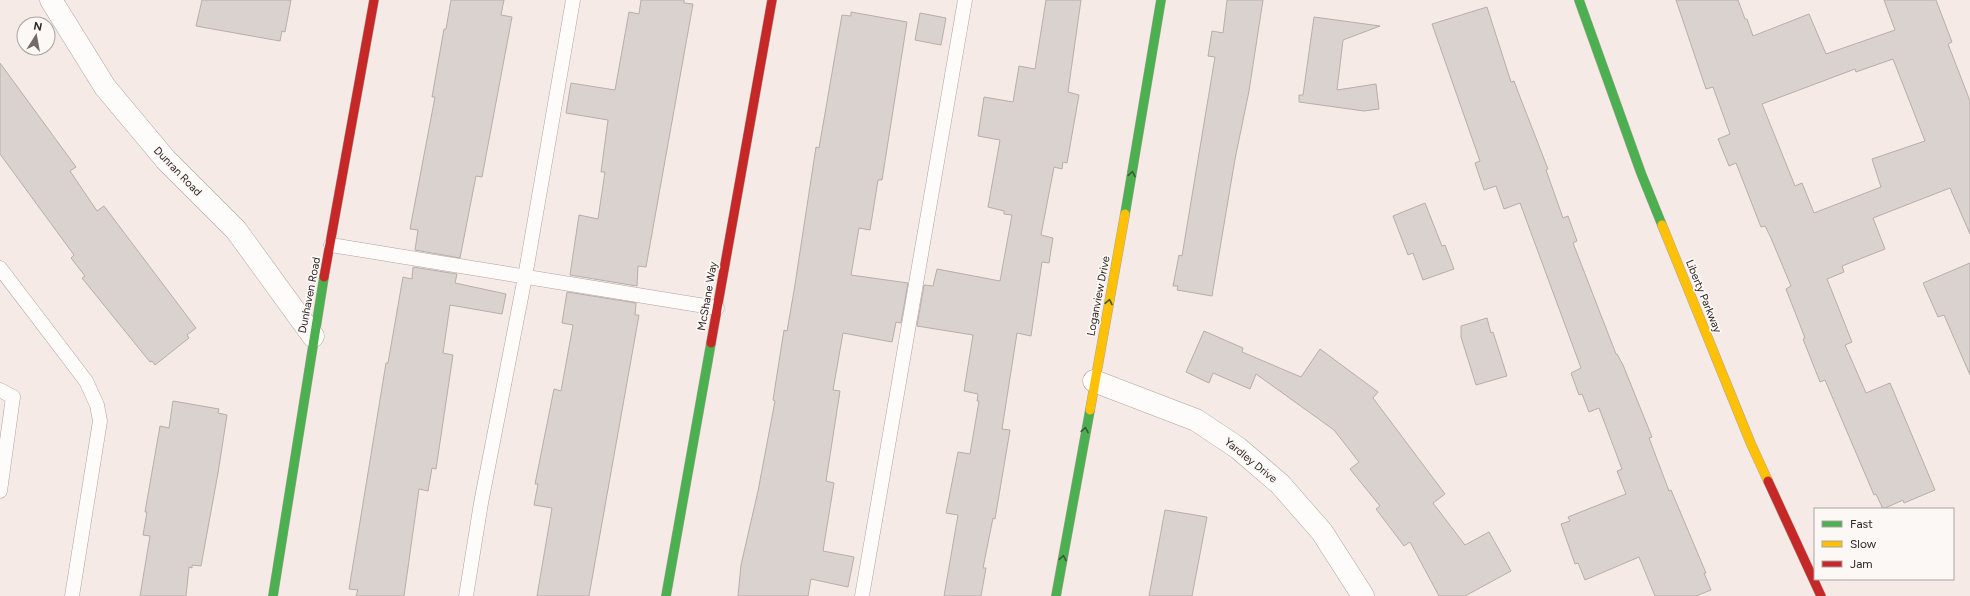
<svg xmlns="http://www.w3.org/2000/svg" width="1970" height="596" viewBox="0 0 1970 596" font-family="Figtree,sans-serif">
<rect width="100%" height="100%" fill="#f5eae5"/>
<g fill="#dad2ce" stroke="#b7aeaa" fill-rule="evenodd">
<path d="M202,0H291L285,32L282,31L280,41L196,26Z"/>
<path d="M451,0H504L501,15L512,17L482,177L476,176L460,258L415,250L418,230L410,229L435,97H432L444,29H446Z"/>
<path d="M641,0H684V3L693,4L646,267L638,266L637,286L570,275L579,215L598,219L605,172H601L608,120L566,113L571,83L615,90L629,12L639,14Z"/>
<path d="M1046,0H1081L1068,92L1079,95L1067,163L1063,162L1062,169L1054,167L1041,235L1053,238L1049,263L1042,262L1031,336L1017,333L1002,429L1010,430L995,519L993,518L983,568H986L981,596H944L958,515L946,513L958,452L970,454L979,401H977L978,394L964,391L973,335L917,326L924,285L933,286L937,269L1000,281L1012,215L1004,214V211L988,207L1000,140L978,136L984,97L1013,102L1019,66L1035,69Z"/>
<path d="M1227,0H1263L1249,91L1235,159L1212,296L1177,290L1178,286H1173L1179,255L1182,256L1215,57L1208,56L1212,31L1223,33Z"/>
<path d="M1676,0H1738L1745,19H1747L1753,36L1809,14L1826,54L1895,30L1884,0H1936L1952,42L1948,44L1970,101V234L1950,188L1873,218L1885,249L1842,266L1844,272L1827,279L1852,342L1845,345L1866,393L1890,383L1935,490L1904,503L1903,500L1883,509L1876,494L1874,495L1825,380L1820,382L1803,339L1805,338L1786,289L1791,286L1771,238L1765,226L1761,227L1736,163L1729,166L1718,139L1730,134L1713,87L1706,89ZM1893,59L1925,141L1872,159L1881,187L1814,213L1802,183L1795,186L1762,104L1855,69L1856,72Z"/>
<path d="M1487,7L1511,82L1514,81L1520,97L1548,169L1546,170L1563,218L1568,216L1577,241L1573,243L1616,354H1617L1623,365L1652,437L1649,438L1669,491L1671,490L1706,573H1704L1711,590L1696,596H1655L1639,557L1585,580L1578,563L1575,564L1561,524L1570,521L1568,517L1626,494L1617,471L1622,469L1599,408L1589,412L1582,394L1579,395L1571,373L1581,368L1520,203L1504,209L1496,186L1484,190L1475,163L1480,161L1432,24Z"/>
<path d="M851,12L907,22L882,180H878L870,230L859,228L851,275L908,283L901,323L896,322L892,342L843,333L833,390L840,391L826,481L834,483L823,551L854,557L848,587L811,579L808,596H738L741,565L758,491L775,401L773,400L784,330L787,331L794,291L816,147L819,148L842,15L851,16Z"/>
<path d="M920,13L946,18L941,45L915,40Z"/>
<path d="M1314,17L1380,26L1343,40L1337,90L1376,84L1379,109L1364,111L1299,102V95H1303Z"/>
<path d="M0,63L76,167L70,171L97,211L104,206L196,328L187,335L189,338L155,365L152,361L150,362L82,278L85,276L71,258L74,255L0,154Z"/>
<path d="M1425,203L1442,246L1445,245L1454,269L1423,280L1413,253L1408,255L1393,216Z"/>
<path d="M1970,263V375L1944,315L1938,317L1923,283Z"/>
<path d="M413,267L457,274L455,283L506,294L502,314L450,305L443,353L453,355L436,469L432,468L428,491L419,489L404,596H356L358,590L349,589L386,363H388L403,277L412,279Z"/>
<path d="M567,292L636,303L635,315H639L589,596H537L552,508L534,505L538,484H535L554,389L561,391L573,325L562,323Z"/>
<path d="M1487,318L1491,333L1493,332L1507,376L1476,385L1461,337V326Z"/>
<path d="M1204,331L1243,348L1242,352L1301,377L1320,349L1378,392L1373,398L1445,494L1433,503L1465,545L1489,532L1511,571L1465,596H1439L1410,542L1404,546L1376,509L1380,506L1350,469L1359,462L1334,430L1256,374L1250,389L1213,373L1209,383L1186,372Z"/>
<path d="M173,401L219,409L218,413L227,415L218,473L201,566L192,565V568L189,567L186,596H140L150,536L143,535L147,512H145L160,426L169,428Z"/>
<path d="M1165,510L1207,517L1192,596H1149Z"/>
</g>
<g fill="none" stroke-linecap="round" stroke-linejoin="round">
<g stroke="#ada4a0" stroke-width="15">
<g id="lane">
<path d="M331,245L717,308"/>
<path d="M0,268L86,381L97,405L100,421L72,596"/>
<path d="M0,390L13,397L0,491"/>
<path d="M466,596L481,503L525,277L573,0"/>
<path d="M862,596L965,0"/>
</g>
</g>
<g stroke="#ada4a0" stroke-width="23">
<g id="street">
<path d="M51,0L105,87L166,160L236,230L313,336"/>
<path d="M1094,381L1196,420L1238,448L1280,484L1322,532L1363,596"/>
</g>
</g>
<g stroke="#ada4a0" stroke-width="10">
<g id="fast">
<path d="M1579,0L1641,173L1662,225"/>
<path d="M1125,214L1161,0"/>
<path d="M273,596L324,277"/>
<path d="M666,596L711,343"/>
<path d="M1056,596L1090,410"/>
</g>
</g>
<g stroke="#ada4a0" stroke-width="10">
<g id="slow">
<path d="M1662,225L1751,444L1768,481"/>
<path d="M1090,410L1125,214"/>
</g>
</g>
<g stroke="#ada4a0" stroke-width="10">
<g id="jam">
<path d="M324,277L374,0"/>
<path d="M711,343L772,0"/>
<path d="M1768,481L1821,596"/>
</g>
</g>
<use href="#lane" stroke="#fefcfb" stroke-width="14"/>
<use href="#street" stroke="#fefcfb" stroke-width="22"/>
<use href="#fast" stroke="#4caf50" stroke-width="9"/>
<use href="#slow" stroke="#ffc107" stroke-width="9"/>
<use href="#jam" stroke="#c62828" stroke-width="9"/>
</g>
<defs><path id="oneway-chevron" d="M-2-3.5L2.5 0L-2 3.5" fill="none" stroke-width="1.6" stroke-linecap="round" stroke-linejoin="round"/></defs>
<g stroke="#395c34">
<use href="#oneway-chevron" transform="translate(1132 174) rotate(-80)"/>
<use href="#oneway-chevron" transform="translate(1109 302) rotate(-79)"/>
<use href="#oneway-chevron" transform="translate(1085 430) rotate(-80)"/>
<use href="#oneway-chevron" transform="translate(1063 558) rotate(-80)"/>
</g>
<g text-anchor="middle" stroke-width="3.5" stroke-linejoin="round" paint-order="stroke">
<g font-size="11" fill="#2d2522" stroke="#fcf8f6">
<text transform="translate(178 171) rotate(46)" y="4">Dunran Road</text>
<text transform="translate(309 295) rotate(-79)" y="4">Dunhaven Road</text>
<text transform="translate(707 296) rotate(-80)" y="4">McShane Way</text>
<text transform="translate(1098 296) rotate(-79)" y="4">Loganview Drive</text>
<text transform="translate(1704 296) rotate(68)" y="4">Liberty Parkway</text>
<text transform="translate(1251 460) rotate(39)" y="4">Yardley Drive</text>
</g>
</g>
<rect x="1814" y="508" width="140" height="72" fill="#fcf8f6" stroke="#a9a4a1"/>
<rect x="1822" y="521" width="20" height="6" fill="#4caf50" stroke="#a9a4a1"/>
<text x="1850" y="528" font-size="12" fill="#2d2522">Fast</text>
<rect x="1822" y="541" width="20" height="6" fill="#ffc107" stroke="#a9a4a1"/>
<text x="1850" y="548" font-size="12" fill="#2d2522">Slow</text>
<rect x="1822" y="561" width="20" height="6" fill="#c62828" stroke="#a9a4a1"/>
<text x="1850" y="568" font-size="12" fill="#2d2522">Jam</text>
<g transform="translate(36 36) rotate(11)"><circle r="19" fill="#fcf8f6" stroke="#a9a4a1"/>
<path d="M0-3L7 15L0 10L-7 15Z" fill="#736a66"/>
<text y="-6" font-size="11" font-weight="bold" text-anchor="middle" fill="#2d2522">N</text>
</g>
</svg>
